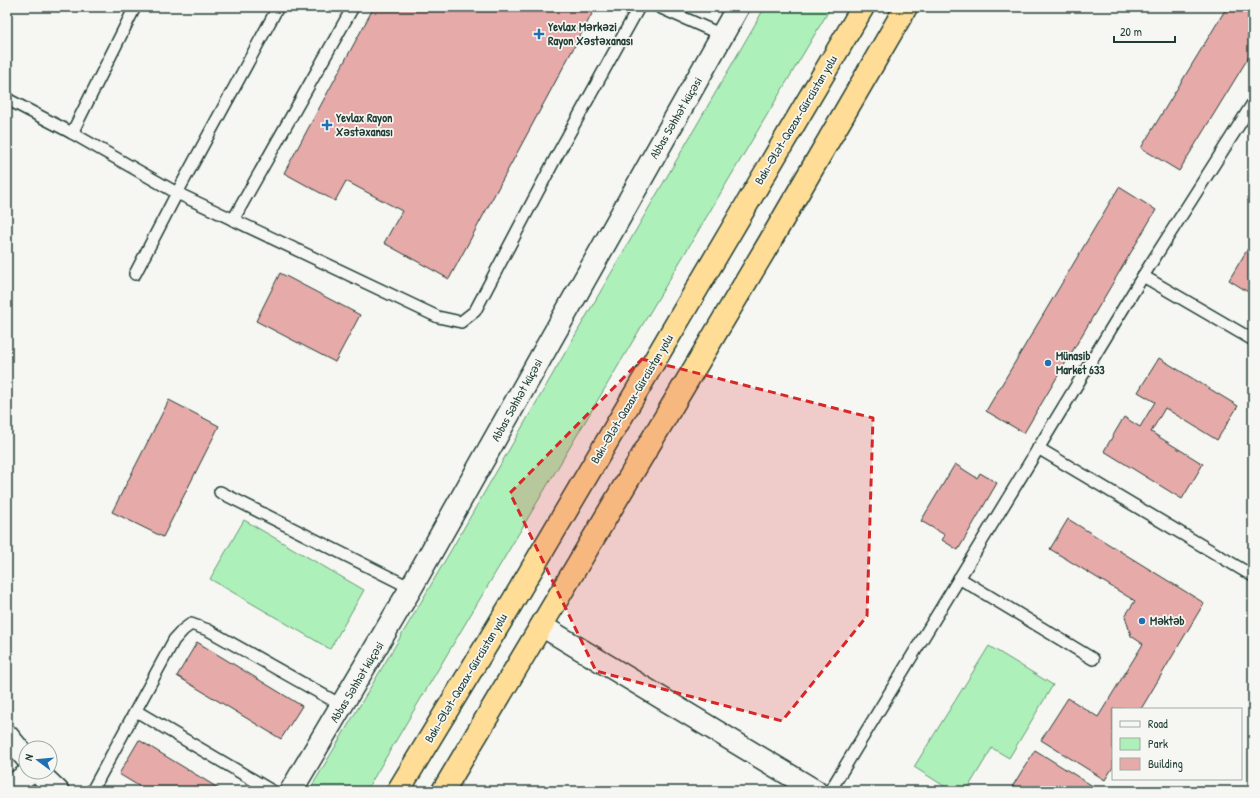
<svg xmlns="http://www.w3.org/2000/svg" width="1260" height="798" viewBox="0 0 1260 798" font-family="'Patrick Hand',sans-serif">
<rect width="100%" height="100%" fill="#f6f6f2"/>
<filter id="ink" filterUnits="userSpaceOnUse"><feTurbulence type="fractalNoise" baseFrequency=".025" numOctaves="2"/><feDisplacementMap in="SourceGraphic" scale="8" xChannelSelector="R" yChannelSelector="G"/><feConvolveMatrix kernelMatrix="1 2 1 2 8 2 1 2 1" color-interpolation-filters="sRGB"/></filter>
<g filter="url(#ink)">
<g fill="#aef0b9" stroke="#669676">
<path d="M765,7H831L366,791H309L417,609Z"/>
<path d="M244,520L364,590L330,649L210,579Z"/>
<path d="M989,646L1053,685L1009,758L992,748L966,791H952L914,767Z"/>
</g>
<g fill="#e6aaa9" stroke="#1f3d34">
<path d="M374,7H511L516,10L518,7H583L593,12L449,279L384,243L402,211L346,181L335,201L284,173Z"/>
<path d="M1227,7H1253V50L1179,171L1141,148Z"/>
<path d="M1119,187L1156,210L1024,433L986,411Z"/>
<path d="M1253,240V295L1229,280Z"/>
<path d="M280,273L360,315L335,362L256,321Z"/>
<path d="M1159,358L1238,406L1217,440L1165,408L1151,432L1203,464L1182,499L1104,451L1124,417L1140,427L1155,402L1138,392Z"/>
<path d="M169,400L219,426L163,537L112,512Z"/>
<path d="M955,464L977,478L980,473L997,483L958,550L942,540L945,535L921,521Z"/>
<path d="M1068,519L1204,603L1141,709H1113V767L1105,780L1041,740L1068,698L1098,717L1143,644L1131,636L1125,616L1135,601L1050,549Z"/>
<path d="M197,642L302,706L281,739L177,676Z"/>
<path d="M139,740L223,791H147L119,774Z"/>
<path d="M1035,750L1099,790L1098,791H1018L1012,787Z"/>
</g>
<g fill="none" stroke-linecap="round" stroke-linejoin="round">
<g stroke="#1f3d34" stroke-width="14">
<g id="lane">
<path d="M659,7L722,35"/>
<path d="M7,99L72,133L177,193L438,317L461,322L475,311L555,159L639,7"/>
<path d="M72,133L135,7"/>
<path d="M233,220L353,7"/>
<path d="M135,274L177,193L278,7"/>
<path d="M1143,276L1253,340"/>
<path d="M1038,448L1253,576"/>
<path d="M220,492L411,588"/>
<path d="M959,578L1093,659"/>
<path d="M136,711L272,791"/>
<path d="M92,791L174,640L183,630L191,624L208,630L343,706"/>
<path d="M830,791L1143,276L1253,103"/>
</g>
</g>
<g stroke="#1f3d34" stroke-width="24">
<g id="street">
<path d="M542,626L816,791"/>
<path d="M7,735L26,758"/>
<path d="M38,772L58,791"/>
<path d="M7,788L31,772"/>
</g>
</g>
<g stroke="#1f3d34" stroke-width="25">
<path id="secondary" d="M291,791L411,588L738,7"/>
</g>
<g stroke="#1f3d34" stroke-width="25">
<g id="highway">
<path d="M398,791L510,606L863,7"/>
<path d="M443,791L769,243L906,7"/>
</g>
</g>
<use href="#lane" stroke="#f6f6f2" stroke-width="11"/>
<use href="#street" stroke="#f6f6f2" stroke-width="21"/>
<use href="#secondary" stroke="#f6f6f2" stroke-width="22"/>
<use href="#highway" stroke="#ffdd96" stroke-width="22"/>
</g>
</g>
<path fill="#d62828" fill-opacity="0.2" stroke="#d62828" stroke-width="3" stroke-dasharray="8 5" stroke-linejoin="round" d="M642,359L873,418L867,616L782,721L596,671L510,493Z"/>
<g fill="#1f6fb2" stroke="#f6f6f2" stroke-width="1.5">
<path d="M537 28h4v4h4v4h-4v4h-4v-4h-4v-4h4z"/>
<path d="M325 119h4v4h4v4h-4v4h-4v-4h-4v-4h4z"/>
<circle cx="1048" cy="363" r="4"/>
<circle cx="1142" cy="621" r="4"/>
</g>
<g text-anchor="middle" stroke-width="3.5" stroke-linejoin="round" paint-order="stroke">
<g font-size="12" font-weight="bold" fill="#1f3d34" stroke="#f6f6f2" text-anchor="start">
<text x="548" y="31">Yevlax Mərkəzi<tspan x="548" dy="14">Rayon Xəstəxanası</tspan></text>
<text x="336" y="122">Yevlax Rayon<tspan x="336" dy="14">Xəstəxanası</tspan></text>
<text x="1056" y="360">Münasib<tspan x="1056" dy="14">Market 633</tspan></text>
<text x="1150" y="625">Məktəb</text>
</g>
<g font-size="12" fill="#1f3d34" stroke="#f6f6f2">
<text transform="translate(676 118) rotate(-60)" y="4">Abbas Səhhət küçəsi</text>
<text transform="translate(796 120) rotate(-59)" y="4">Bakı-Ələt-Qazax-Gürcüstan yolu</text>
<text transform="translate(632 399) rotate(-59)" y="4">Bakı-Ələt-Qazax-Gürcüstan yolu</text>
<text transform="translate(517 400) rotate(-61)" y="4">Abbas Səhhət küçəsi</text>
<text transform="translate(466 678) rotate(-59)" y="4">Bakı-Ələt-Qazax-Gürcüstan yolu</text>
<text transform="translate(357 682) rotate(-59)" y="4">Abbas Səhhət küçəsi</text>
</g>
</g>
<rect width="1260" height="798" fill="none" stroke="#f6f6f2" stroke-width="24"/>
<rect x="12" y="12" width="1236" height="774" fill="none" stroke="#1f3d34" stroke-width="1.5" filter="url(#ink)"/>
<rect x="1112" y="708" width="130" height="72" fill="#f6f6f2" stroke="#a0aca6"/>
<rect x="1120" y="721" width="20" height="6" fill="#f6f6f2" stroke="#a0aca6"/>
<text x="1148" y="728" font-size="12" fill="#1f3d34">Road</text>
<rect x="1120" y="738" width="20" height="12" fill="#aef0b9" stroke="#a0aca6"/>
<text x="1148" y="748" font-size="12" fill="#1f3d34">Park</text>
<rect x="1120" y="758" width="20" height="12" fill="#e6aaa9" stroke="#a0aca6"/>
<text x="1148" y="768" font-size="12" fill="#1f3d34">Building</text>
<g transform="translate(38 760) rotate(286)"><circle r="19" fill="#f6f6f2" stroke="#a0aca6"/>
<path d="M0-3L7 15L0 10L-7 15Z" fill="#1f6fb2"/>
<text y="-6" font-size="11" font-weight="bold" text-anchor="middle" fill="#1f3d34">N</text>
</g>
<path d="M1114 36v6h61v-6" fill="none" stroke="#1f3d34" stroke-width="2"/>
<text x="1120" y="36" font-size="12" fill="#1f3d34" stroke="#f6f6f2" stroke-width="3" paint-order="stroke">20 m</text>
</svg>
